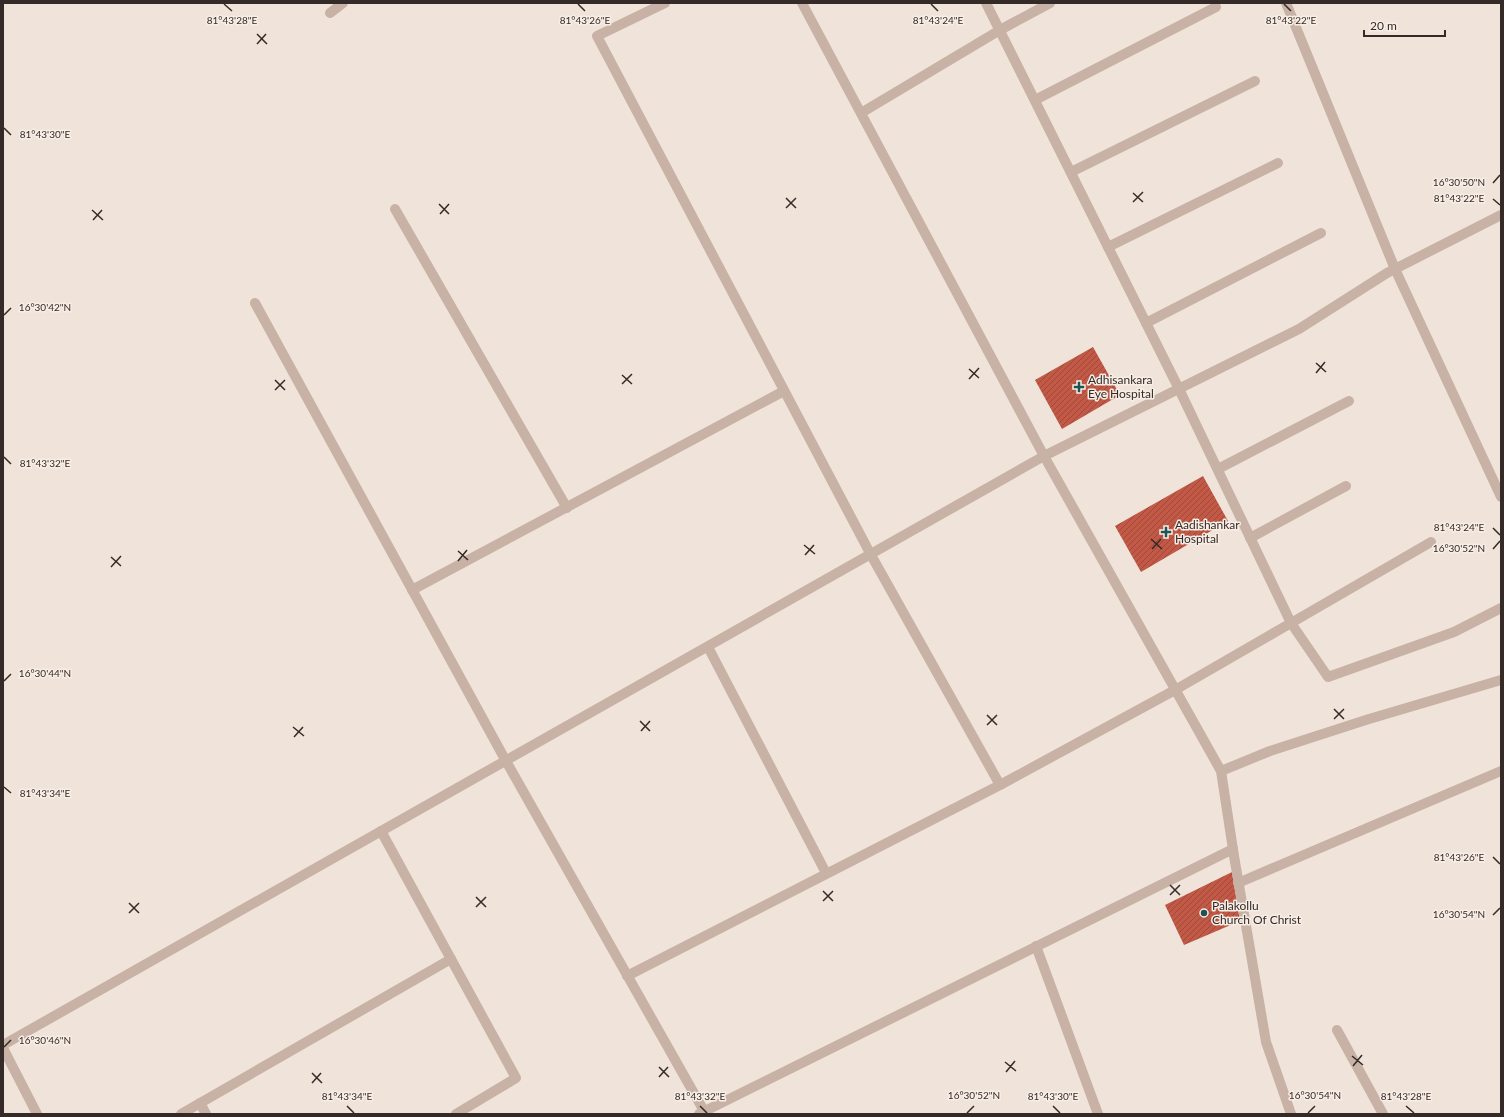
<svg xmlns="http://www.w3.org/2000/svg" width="1504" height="1117" viewBox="0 0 1504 1117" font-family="Lato,sans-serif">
<defs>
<pattern id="building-hatch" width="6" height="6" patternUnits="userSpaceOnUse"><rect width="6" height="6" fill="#c25846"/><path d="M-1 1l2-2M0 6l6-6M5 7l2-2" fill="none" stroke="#9e493a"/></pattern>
</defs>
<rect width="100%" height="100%" fill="#f0e4da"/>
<g fill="url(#building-hatch)">
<path d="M1093,347L1120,395L1062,429L1035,380Z"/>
<path d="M1203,476L1228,521L1141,572L1115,526Z"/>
<path d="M1232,872L1240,921L1184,945L1165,905Z"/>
</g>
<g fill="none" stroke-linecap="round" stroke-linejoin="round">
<g stroke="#c8b2a6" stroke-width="10">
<path d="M665,3L597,36L871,555L1000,785"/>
<path d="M802,3L1044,456L1221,771L1234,856L1266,1042L1291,1114"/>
<path d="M1286,3L1395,269L1501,497"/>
<path d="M330,13L343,3"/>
<path d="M1035,100L1216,7"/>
<path d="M861,113L1000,30L1050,3"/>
<path d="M1071,172L1255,81"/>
<path d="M395,209L567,508"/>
<path d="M1108,247L1278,163"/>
<path d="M255,303L506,761L704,1111"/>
<path d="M1146,323L1321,233"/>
<path d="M1218,469L1349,401"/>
<path d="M1250,538L1346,486"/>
<path d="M1431,542L1291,623L1328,677L1454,632L1501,608"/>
<path d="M412,590L784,391"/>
<path d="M708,647L826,873"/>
<path d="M1221,771L1270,751L1369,719L1501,680"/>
<path d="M381,831L516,1078L456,1114"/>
<path d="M1238,883L1501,771"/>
<path d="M1036,946L1098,1114"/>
<path d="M627,976L1000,785L1175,690L1291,623L1179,389L986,3"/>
<path d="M1337,1030L1383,1114"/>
<path d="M3,1045L1044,456L1299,329L1387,273L1501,215"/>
<path d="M3,1048L37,1114"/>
<path d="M200,1103L206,1114"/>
<path d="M181,1114L451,959"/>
<path d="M699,1114L1233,849"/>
</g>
</g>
<path fill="none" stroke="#342a27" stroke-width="1.5" d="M224,4L232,11M578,4L585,11M931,4L938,11M1284,4L1291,11M257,34L267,44M257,44L266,34M4,128L11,135M1493,183L1500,175M1133,193L1143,202M786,198L796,208M1493,199L1500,205M1133,202L1143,192M439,204L449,214M786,208L796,198M92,210L103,220M440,214L449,204M93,220L102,210M4,315L11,308M1316,363L1326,372M969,369L979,378M1316,373L1325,362M622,375L632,384M969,379L979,368M275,380L285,390M622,384L632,374M275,390L285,380M4,457L11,464M1493,528L1500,535M1151,539L1162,549M804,545L815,554M1152,549L1161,539M1493,549L1500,541M458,551L468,560M805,555L814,545M111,557L121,566M458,561L467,550M111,567L121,556M4,681L11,674M1334,709L1344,719M987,715L997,725M1334,719L1344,709M640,721L650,731M987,725L997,715M293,727L304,736M641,731L650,721M294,737L303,727M4,787L11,793M1493,857L1500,864M1170,885L1180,895M823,891L833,901M1170,895L1180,885M476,897L486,907M823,901L833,891M129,903L139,913M476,907L486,897M129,913L139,903M1493,915L1500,908M4,1047L11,1040M1352,1056L1363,1065M1005,1062L1016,1071M1353,1066L1362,1055M659,1067L669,1077M1006,1072L1015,1061M312,1073L322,1083M659,1077L668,1067M312,1083L321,1073M347,1106L354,1113M700,1106L707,1113M1053,1106L1060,1113M1406,1106L1414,1113M967,1113L974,1106M1308,1113L1315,1106"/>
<g fill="#1e5453" stroke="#f8eee6" stroke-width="1.5">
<path d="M1077 381h4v4h4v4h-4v4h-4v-4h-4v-4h4z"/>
<path d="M1164 526h4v4h4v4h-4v4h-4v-4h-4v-4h4z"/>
<circle cx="1204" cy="913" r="4"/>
</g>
<g text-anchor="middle" stroke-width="3" stroke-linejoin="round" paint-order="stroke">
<g font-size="12" fill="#342a27" stroke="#f8eee6" text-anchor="start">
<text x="1088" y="384">Adhisankara<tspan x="1088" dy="14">Eye Hospital</tspan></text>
<text x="1175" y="529">Aadishankar<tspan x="1175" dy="14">Hospital</tspan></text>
<text x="1212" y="910">Palakollu<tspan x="1212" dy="14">Church Of Christ</tspan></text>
</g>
</g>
<g font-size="10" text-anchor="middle" fill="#342a27" stroke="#f8eee6" stroke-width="3" stroke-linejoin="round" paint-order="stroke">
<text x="585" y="24">81°43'26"E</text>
<text x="938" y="24">81°43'24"E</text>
<text x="232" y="24">81°43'28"E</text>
<text x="1291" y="24">81°43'22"E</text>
<text x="45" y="138">81°43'30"E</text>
<text x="1459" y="186">16°30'50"N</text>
<text x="1459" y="202">81°43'22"E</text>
<text x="45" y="311">16°30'42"N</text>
<text x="45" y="467">81°43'32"E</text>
<text x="1459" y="531">81°43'24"E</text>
<text x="1459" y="552">16°30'52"N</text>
<text x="45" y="677">16°30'44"N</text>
<text x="45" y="797">81°43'34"E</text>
<text x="1459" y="861">81°43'26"E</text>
<text x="1459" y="918">16°30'54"N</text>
<text x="45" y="1044">16°30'46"N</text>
<text x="974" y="1099">16°30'52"N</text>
<text x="1315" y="1099">16°30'54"N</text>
<text x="347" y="1100">81°43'34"E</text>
<text x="700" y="1100">81°43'32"E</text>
<text x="1053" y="1100">81°43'30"E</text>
<text x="1406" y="1100">81°43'28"E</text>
</g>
<rect width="1504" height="1117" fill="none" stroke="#342a27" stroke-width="8"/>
<path d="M1364 30v6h81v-6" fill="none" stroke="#342a27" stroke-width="2"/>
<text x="1370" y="30" font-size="12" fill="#342a27" stroke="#f8eee6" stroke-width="3" paint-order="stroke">20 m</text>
</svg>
